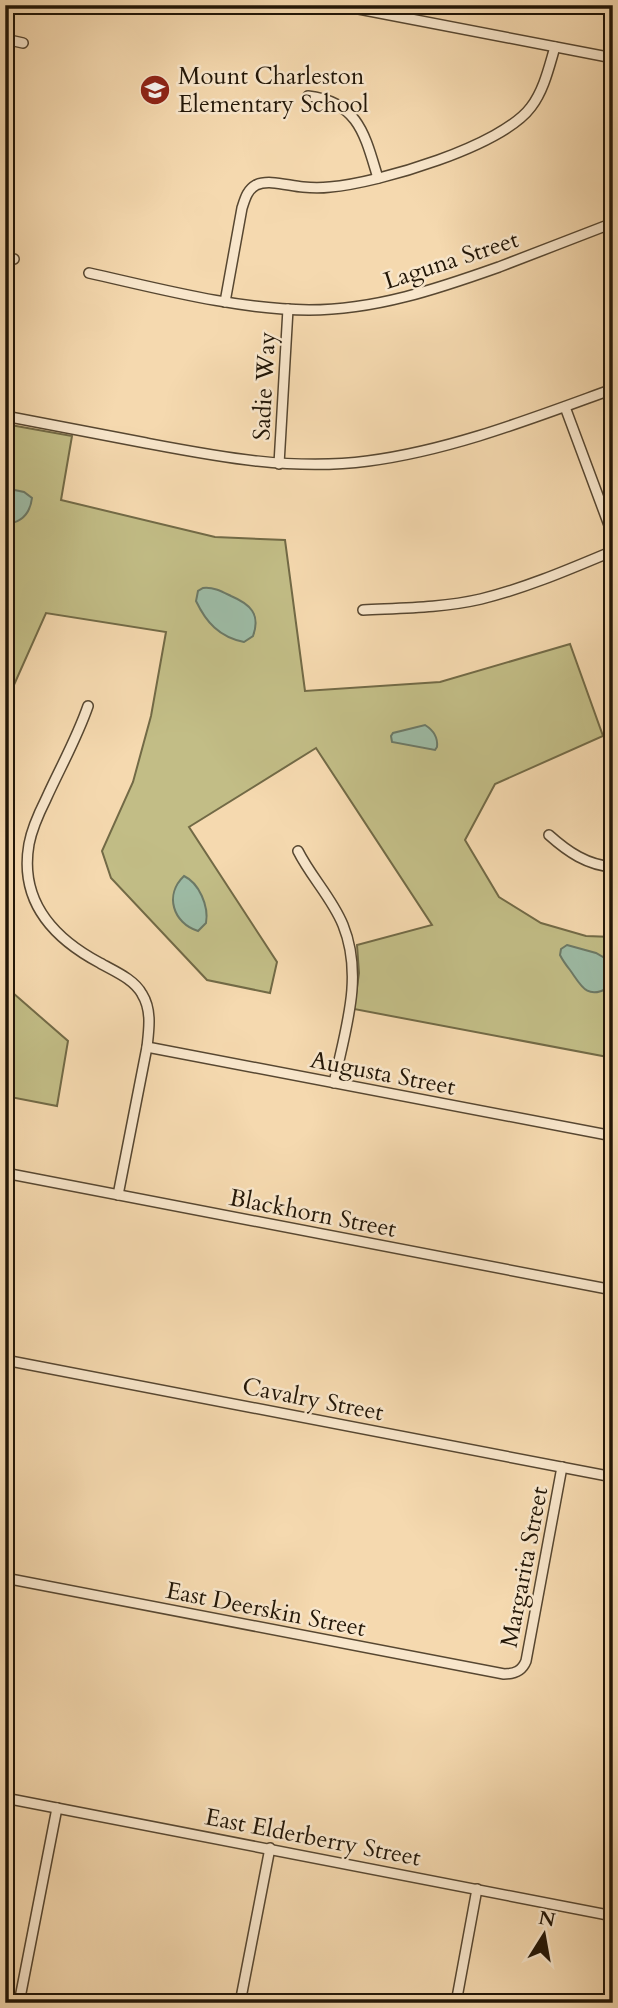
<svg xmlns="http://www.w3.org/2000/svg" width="618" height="2008" viewBox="0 0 618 2008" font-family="Cardo,serif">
<rect width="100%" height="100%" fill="#f5d9af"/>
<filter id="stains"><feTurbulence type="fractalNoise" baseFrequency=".00286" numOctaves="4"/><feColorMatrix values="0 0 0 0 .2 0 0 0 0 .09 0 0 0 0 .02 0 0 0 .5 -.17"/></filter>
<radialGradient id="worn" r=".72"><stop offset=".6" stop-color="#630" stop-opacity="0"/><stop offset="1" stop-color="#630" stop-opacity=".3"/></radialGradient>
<g fill="#c2bd86" stroke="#726a46" stroke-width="2">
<path d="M5,424L72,436L61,500L215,537L285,540L305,691L440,682L570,644L603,736L495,784L465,840L499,897L541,923L586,936L613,937V1058L354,1009L359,973L357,945L432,925L316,748L189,827L277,962L270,993L207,980L111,878L102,851L133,782L151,716L166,632L46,613L5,705Z"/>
<path d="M5,986L68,1041L57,1106L5,1096Z"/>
</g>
<g fill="#9dbba5" stroke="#6c7966" stroke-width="2">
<path d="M5,488L24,492L32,498C30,514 21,523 5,524Z"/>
<path d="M203,588C214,587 221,591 231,596C250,604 261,614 253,636L244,642C219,637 206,622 196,601L198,591Z"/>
<path d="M425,725C433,730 438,738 437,747L435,750L392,742L391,736L393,733Z"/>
<path d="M184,876C199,883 209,906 206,923L198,931C173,923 164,895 184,876Z"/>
<path d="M567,945L596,953L608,960L612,977L608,988C586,1000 581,985 570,970C566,965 563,961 560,955L561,949Z"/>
</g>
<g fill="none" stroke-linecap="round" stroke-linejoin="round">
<g stroke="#574731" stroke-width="12">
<g id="minor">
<path d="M338,5L613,58"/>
<path d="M5,39L23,43"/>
<path d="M308,96C359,102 365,136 378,178"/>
<path d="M5,258L14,259"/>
<path d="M89,273C161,289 234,309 309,310C375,310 437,289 499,267C537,252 575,238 613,223"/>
<path d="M225,302L242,208C245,199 247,190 256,185C269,179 289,186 303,187C312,188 322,188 330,187C379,183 502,146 531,107C544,90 549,67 555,47"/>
<path d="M565,407L613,536"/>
<path d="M5,416C52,425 99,434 146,443C220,457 293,471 368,461C452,450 533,418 613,389"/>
<path d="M279,464L288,309"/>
<path d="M363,610C402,608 442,608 481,599C526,588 570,569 613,551"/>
<path d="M88,706C77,738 60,768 46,799C39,813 32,828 29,844C19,901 53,938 100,963C114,971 134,979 142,994C152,1010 149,1029 147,1047L118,1195"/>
<path d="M549,835C568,852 587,865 613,867"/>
<path d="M298,851C311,877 332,898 343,925C364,977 345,1030 334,1083"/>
<path d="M147,1047L613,1136"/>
<path d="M5,1173L613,1290"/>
<path d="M5,1360L613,1477"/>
<path d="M5,1578L504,1674C515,1674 522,1671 526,1661L562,1467"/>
<path d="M5,1798L613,1916"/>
<path d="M19,2003L57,1808"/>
<path d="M240,2003L270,1848"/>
<path d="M456,2003L477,1889"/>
</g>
</g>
<use href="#minor" stroke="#f8e6cb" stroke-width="9"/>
</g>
<defs>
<g id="school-disc" transform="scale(1.575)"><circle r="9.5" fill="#8f2418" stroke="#f8e6cb"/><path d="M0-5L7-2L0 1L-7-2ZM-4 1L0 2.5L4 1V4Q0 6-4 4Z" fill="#fff"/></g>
</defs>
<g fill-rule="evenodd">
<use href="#school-disc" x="155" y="90"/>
</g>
<g text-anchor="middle" stroke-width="5" stroke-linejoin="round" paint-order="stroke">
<g font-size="24" fill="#221607" stroke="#f8e6cb" text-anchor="start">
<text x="178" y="84">Mount Charleston<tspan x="178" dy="28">Elementary School</tspan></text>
</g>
<g font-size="24" fill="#221607" stroke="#f8e6cb">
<text transform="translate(451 260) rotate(-18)" y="8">Laguna Street</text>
<text transform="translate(264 386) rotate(-87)" y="8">Sadie Way</text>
<text transform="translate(383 1073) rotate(11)" y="8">Augusta Street</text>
<text transform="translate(313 1213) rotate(11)" y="8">Blackhorn Street</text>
<text transform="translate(313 1399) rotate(11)" y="8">Cavalry Street</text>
<text transform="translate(524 1567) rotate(-79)" y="8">Margarita Street</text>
<text transform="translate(266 1609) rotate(11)" y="8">East Deerskin Street</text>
<text transform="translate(313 1837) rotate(11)" y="8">East Elderberry Street</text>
</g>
</g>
<rect width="618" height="2008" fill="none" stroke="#f5d9af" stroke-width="28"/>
<rect x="7" y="7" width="604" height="1994" fill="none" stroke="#221607" stroke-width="3.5"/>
<rect x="14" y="14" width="590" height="1980" fill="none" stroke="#221607" stroke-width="2"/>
<g transform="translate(544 1935) rotate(11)" stroke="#f8e6cb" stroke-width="5" paint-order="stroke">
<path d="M0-5L12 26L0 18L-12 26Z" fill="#221607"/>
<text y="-10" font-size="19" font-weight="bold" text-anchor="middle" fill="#221607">N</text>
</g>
<rect width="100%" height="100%" filter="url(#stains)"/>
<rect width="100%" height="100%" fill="url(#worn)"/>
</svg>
